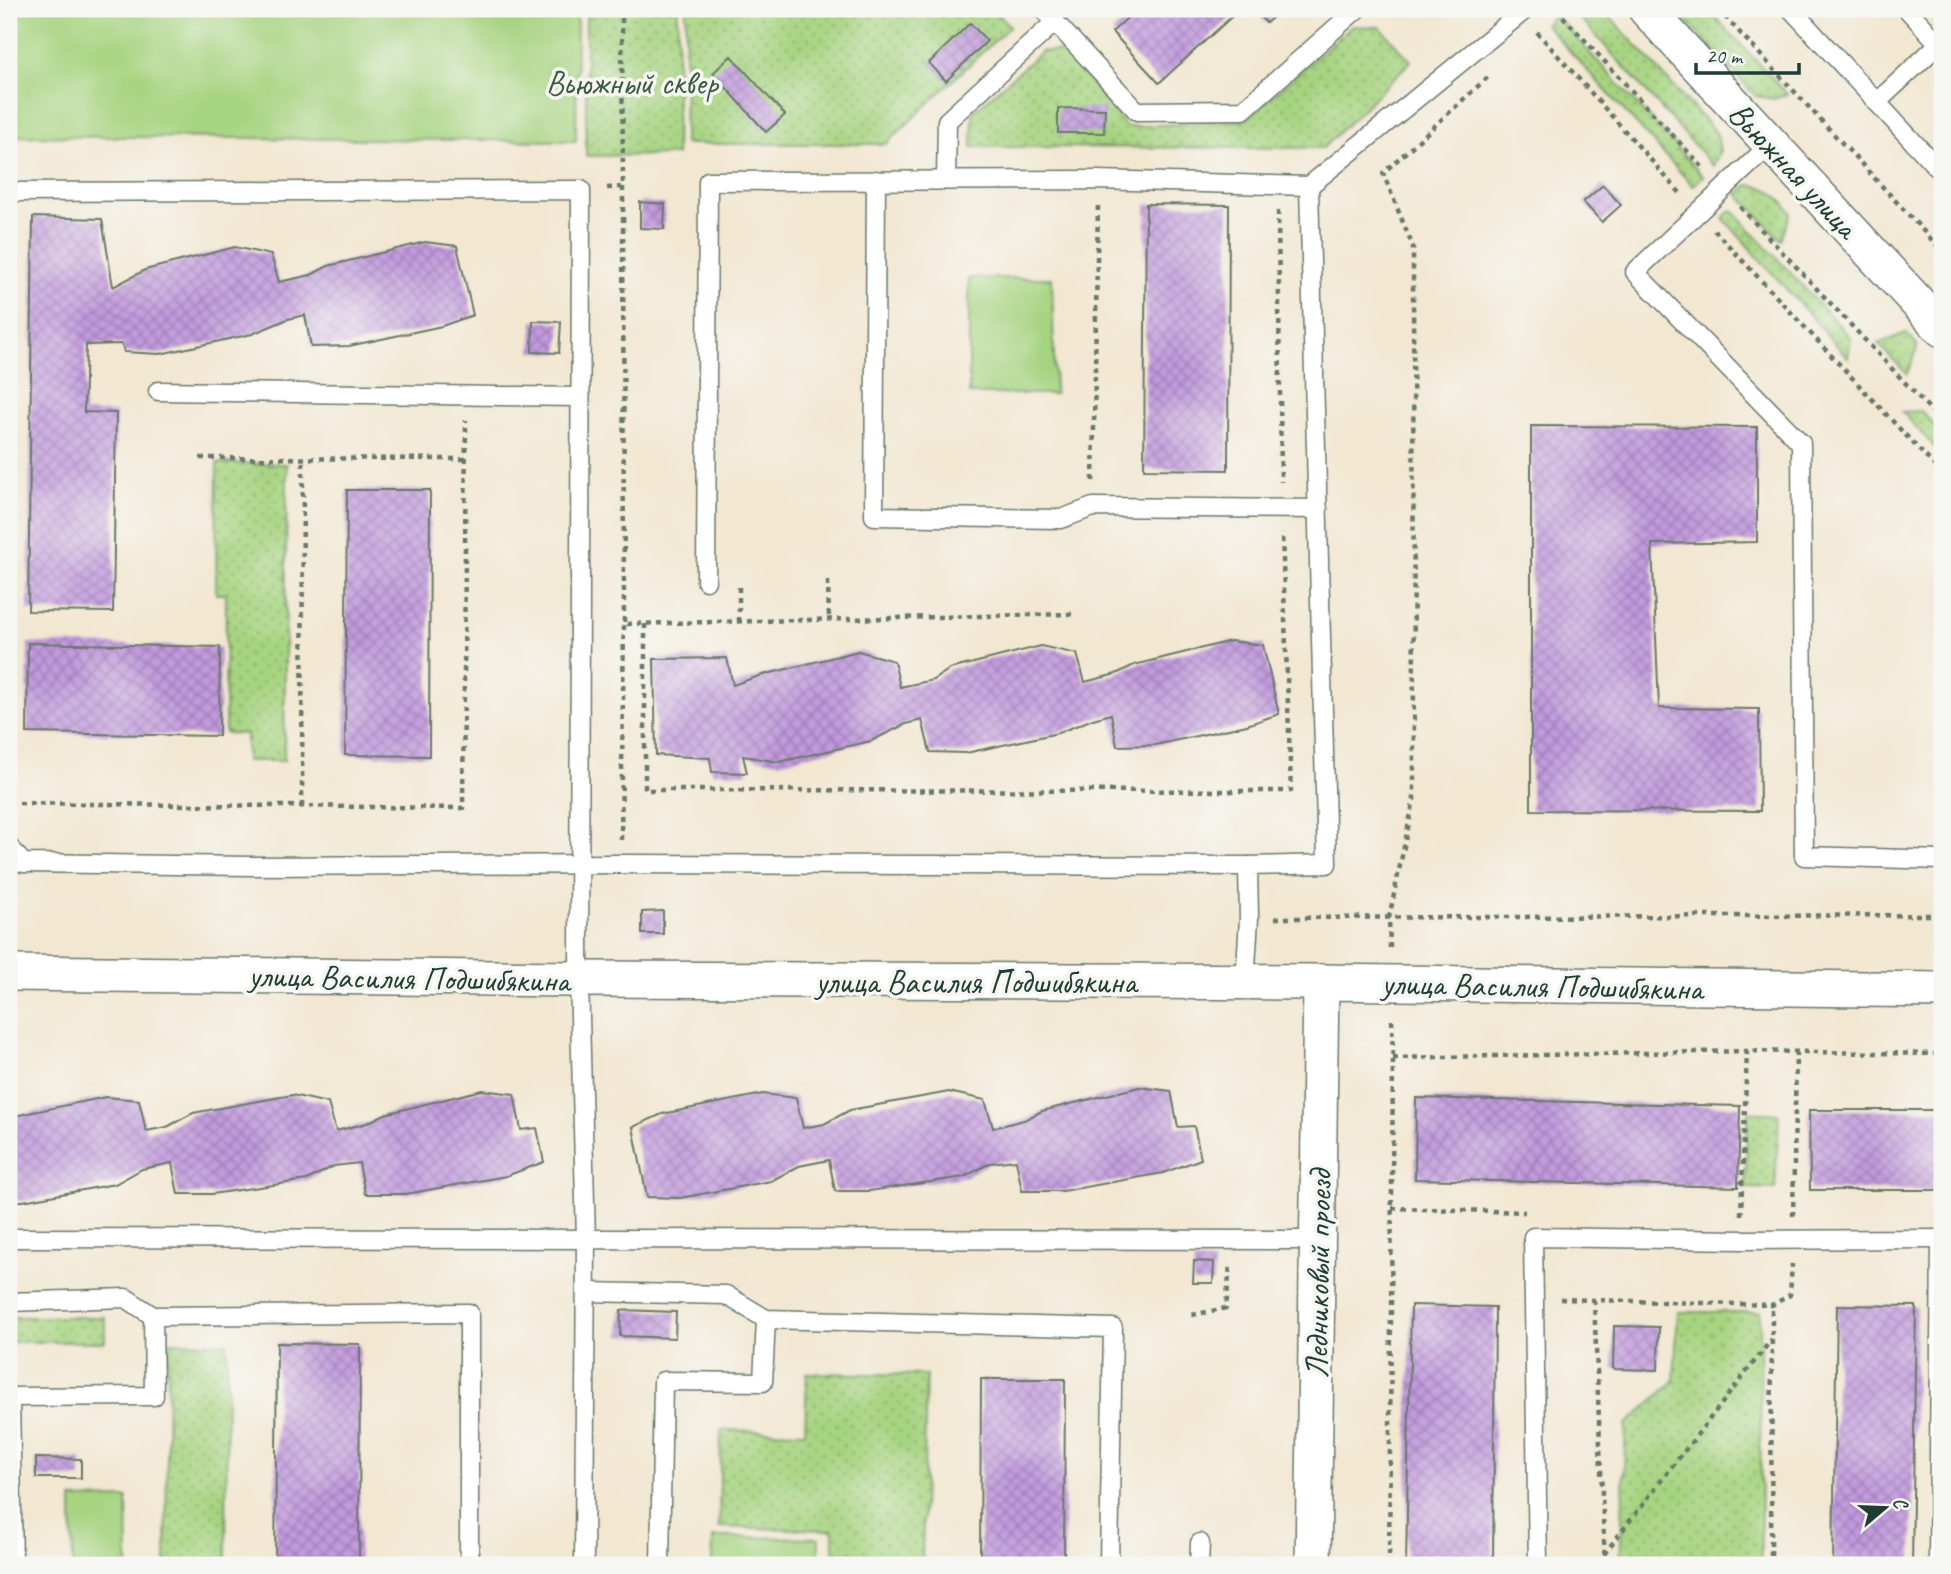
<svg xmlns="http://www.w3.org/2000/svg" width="1951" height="1574" viewBox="0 0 1951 1574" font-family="Caveat,sans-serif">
<defs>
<pattern id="green-dots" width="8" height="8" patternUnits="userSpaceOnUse" patternTransform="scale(1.75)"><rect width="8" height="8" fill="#a7d481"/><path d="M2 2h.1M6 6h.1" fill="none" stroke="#87ad6a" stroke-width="1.8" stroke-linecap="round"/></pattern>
<pattern id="building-cross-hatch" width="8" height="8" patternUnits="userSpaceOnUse" patternTransform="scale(1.75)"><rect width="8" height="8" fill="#c29ade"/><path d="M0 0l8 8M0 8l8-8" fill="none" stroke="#9d7fb5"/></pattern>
</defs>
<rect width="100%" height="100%" fill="#f6f6f2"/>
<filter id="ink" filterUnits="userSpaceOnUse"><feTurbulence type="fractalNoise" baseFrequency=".0143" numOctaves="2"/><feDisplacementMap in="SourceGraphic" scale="14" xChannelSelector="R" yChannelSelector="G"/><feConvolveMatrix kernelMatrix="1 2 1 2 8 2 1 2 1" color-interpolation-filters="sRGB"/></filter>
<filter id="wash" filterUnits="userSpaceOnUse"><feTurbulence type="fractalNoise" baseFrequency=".00686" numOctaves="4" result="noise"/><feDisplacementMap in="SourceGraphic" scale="28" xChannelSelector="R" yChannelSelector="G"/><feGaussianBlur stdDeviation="1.57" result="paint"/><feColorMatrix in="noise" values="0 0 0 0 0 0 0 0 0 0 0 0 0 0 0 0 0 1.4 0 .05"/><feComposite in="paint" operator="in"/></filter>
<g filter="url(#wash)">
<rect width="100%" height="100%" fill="#f2e7d1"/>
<g fill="url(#green-dots)" stroke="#63885a" stroke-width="2">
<path d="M586,9H678L676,155L586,156Z"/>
<path d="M686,9H993L1010,26L886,144H684Z"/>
<path d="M1572,9H1603L1717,134L1720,151L1713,166Z"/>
<path d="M1675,9H1708L1787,94L1774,99L1756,96Z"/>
<path d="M1555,15L1703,176L1693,186L1545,24Z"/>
<path d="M1351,26L1380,27L1411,61L1323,148L972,147L973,112L1042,51L1066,52L1126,127L1246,120Z"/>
<path d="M1748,185C1770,186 1778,195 1791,212L1781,240L1738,194Z"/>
<path d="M1732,210L1851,338L1848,358L1723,218Z"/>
<path d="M1906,333L1918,346L1907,374L1878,344Z"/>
<path d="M1921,411L1942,434V455L1902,412Z"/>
<path d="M217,463L287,464L284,761H246V734L225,733L226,594H216Z"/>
<path d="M1748,1112L1779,1114L1775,1189L1745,1188Z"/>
<path d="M1678,1312H1760L1761,1565H1620L1626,1425L1674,1381Z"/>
<rect x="11" y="1317" width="94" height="25"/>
<path d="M168,1342L227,1343L226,1565H166Z"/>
<path d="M807,1373L926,1375L922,1565H833V1530L719,1527L721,1430L805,1432Z"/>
</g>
<g fill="#a7d481" stroke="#63885a" stroke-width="2">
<path d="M9,9H577L576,141L9,136Z"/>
<path d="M969,278H1052L1055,394H969Z"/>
<path d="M127,1498L128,1565H73L72,1499Z"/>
<path d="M713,1537L819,1538L818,1565H712Z"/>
</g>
<g id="blocks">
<g fill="url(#building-cross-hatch)">
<path d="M1137,9H1240L1159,83L1112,32Z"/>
<path d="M1254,9H1282L1266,23Z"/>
<path d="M970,23L987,41L946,81L929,63Z"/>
<path d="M731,56L785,115L766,132L713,73Z"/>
<path d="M1058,108L1105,109L1104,133H1058Z"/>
<path d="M1603,185L1621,205L1602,222L1583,202Z"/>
<path d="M640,202L665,204L664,229L640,228Z"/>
<path d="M1146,204L1229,205L1228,470L1144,469Z"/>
<path d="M33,217L102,219L113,287L145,270L235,247L271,255L279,282L311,275L328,266L425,242L457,246L473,315L442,326L349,346L311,347L305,315L288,319L252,334L160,354L124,352L122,344L86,345L84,412L116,413L113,612L28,611Z"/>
<path d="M533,321L561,322L559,353L532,352Z"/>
<path d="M1531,426L1757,427V542L1652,544L1659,708L1759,709L1760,811L1531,810Z"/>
<path d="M347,490H430L429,756L345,755Z"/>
<path d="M1231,641L1263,645L1279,714L1247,725L1155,745L1117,746L1111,714L1093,719L1058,733L966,753L930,752L922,720L906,724L871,741L779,762L743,756L747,773L712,772L710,758L656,755L654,659L727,658L733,685L759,676L858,651L894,661L900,687L933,680L950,669L1041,646L1077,654L1085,682L1116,674L1134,665Z"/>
<path d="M28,643L220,647L219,736L27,733Z"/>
<path d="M663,911V934H642V912Z"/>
<path d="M1139,1087L1171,1091L1178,1127L1194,1126L1201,1159L1163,1173L1063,1191H1022L1016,1160L990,1163L964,1177L869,1191H835L829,1160L799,1166L771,1181L680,1198L647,1197L633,1127L662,1114L763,1094L796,1098L803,1128L824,1124L850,1110L949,1092L985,1100L993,1128L1024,1120L1042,1111Z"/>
<path d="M482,1090L514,1094L521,1130L537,1128L544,1162L506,1176L406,1194H365L359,1163L334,1166L307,1180L212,1194H178L172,1163L142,1169L115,1184L23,1201H9V1117L106,1097L139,1100L146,1131L167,1127L193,1113L292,1095L328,1103L336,1131L367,1123L385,1114Z"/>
<path d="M1416,1098L1740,1106L1738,1187L1415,1179Z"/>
<path d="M1809,1110H1942V1190H1810Z"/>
<path d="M1194,1261L1214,1262L1213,1283H1193Z"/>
<path d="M1411,1305L1495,1307L1493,1565H1406Z"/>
<path d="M1837,1305L1916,1306L1912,1565H1833Z"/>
<path d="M621,1310L676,1312L675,1338L620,1336Z"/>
<path d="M1614,1326L1659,1327L1658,1370L1613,1369Z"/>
<path d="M277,1343L360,1344L359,1565H275Z"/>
<path d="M981,1379H1065L1064,1565H980Z"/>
<path d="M36,1458L81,1459V1478H36Z"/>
</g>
</g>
</g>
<g filter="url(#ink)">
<use href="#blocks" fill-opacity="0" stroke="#69786b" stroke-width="2"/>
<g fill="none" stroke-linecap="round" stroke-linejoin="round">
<g stroke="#69786b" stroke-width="21">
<g id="lane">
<path d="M1043,9L1137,111L1243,110L1357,9"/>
<path d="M1791,9L1942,173"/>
<path d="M1907,9L1942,47"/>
<path d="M1877,102L1942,41"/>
<path d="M1771,144L1635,272L1801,443L1804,856L1942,860"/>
<path d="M876,180L874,516L1061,519L1093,507L1318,509"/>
<path d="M946,180L947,121L1055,22"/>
<path d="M9,192L581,190L579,979L586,1239L9,1238"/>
<path d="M158,391L579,397"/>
<path d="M706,581L708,181L1098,180L1309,186L1526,9"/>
<path d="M9,847L23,863L251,866L620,864L1248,866"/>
<path d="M1245,983L1249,918L1248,866L1327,864L1309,186"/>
<path d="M586,1292L726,1295L766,1319L1113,1328L1109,1565"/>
<path d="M9,1302L126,1298L153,1316L469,1313V1565"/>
<path d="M13,1565L10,1397L154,1396L153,1316"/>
<path d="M584,1565L586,1239L1317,1240"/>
<path d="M660,1565L663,1381L763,1382L766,1319"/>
<path d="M1199,1565L1200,1543"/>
<path d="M1538,1565L1533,1237L1742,1240L1942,1239"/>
<path d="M1938,1565L1941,1239"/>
</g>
</g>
<g stroke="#69786b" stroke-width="38">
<g id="street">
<path d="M1646,9L1942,329"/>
<path d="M9,973L579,979L1321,982L1942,990"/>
<path d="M1313,1565L1321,982"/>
</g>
</g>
<g stroke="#69786b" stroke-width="4.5" stroke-dasharray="5 5" stroke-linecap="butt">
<path d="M1556,9L1705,170"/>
<path d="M1718,9L1942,251"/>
<path d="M1537,32L1682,195"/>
<path d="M623,187L624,624L1072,614"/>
<path d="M607,188L623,187L622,9"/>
<path d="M1740,207L1942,422"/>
<path d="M1278,211L1281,482"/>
<path d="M1714,230L1942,474"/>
<path d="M200,458L465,459"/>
<path d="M1093,481L1098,203"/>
<path d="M828,581L829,620"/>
<path d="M739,622V586"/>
<path d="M645,624V790L1291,791L1282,533"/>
<path d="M9,803L463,808L466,420"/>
<path d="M302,807L303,458"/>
<path d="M621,840L624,624"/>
<path d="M1275,918L1942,915"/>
<path d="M1390,948L1389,918L1414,799L1413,247L1383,173L1488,77"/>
<path d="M1393,1058L1747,1051L1942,1054"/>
<path d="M1392,1208L1525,1212"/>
<path d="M1741,1215L1747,1051"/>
<path d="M1793,1216L1796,1053"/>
<path d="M1560,1299L1772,1305L1790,1295L1792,1264"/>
<path d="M1594,1300L1605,1565"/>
<path d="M1192,1315L1226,1308L1230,1265"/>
<path d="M1604,1554L1772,1339"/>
<path d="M1389,1565L1393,1058L1392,1017"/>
<path d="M1771,1565L1772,1305"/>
</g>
<use href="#lane" stroke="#fff" stroke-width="18"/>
<use href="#street" stroke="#fff" stroke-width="35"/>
</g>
</g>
<g text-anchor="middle" stroke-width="7" stroke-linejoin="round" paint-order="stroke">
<g font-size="33" fill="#3a5b43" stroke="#f6f6f2">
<text x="632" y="94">Вьюжный сквер</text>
</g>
<g font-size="33" fill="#1f3d34" stroke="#f6f6f2">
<text transform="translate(1794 169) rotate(47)" y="12">Вьюжная улица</text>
<text transform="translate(409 977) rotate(1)" y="12">улица Василия Подшибякина</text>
<text x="976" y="993">улица Василия Подшибякина</text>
<text transform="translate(1542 985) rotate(1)" y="12">улица Василия Подшибякина</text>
<text transform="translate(1317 1274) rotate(-89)" y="12">Ледниковый проезд</text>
</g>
</g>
<rect width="1951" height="1574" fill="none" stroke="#f6f6f2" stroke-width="35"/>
<g transform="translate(1885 1508) rotate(71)" stroke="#f6f6f2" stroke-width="5" paint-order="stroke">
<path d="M0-5L12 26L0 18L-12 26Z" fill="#1f3d34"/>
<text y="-10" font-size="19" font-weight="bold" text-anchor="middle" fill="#1f3d34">С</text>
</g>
<path d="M1696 63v10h103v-10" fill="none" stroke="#1f3d34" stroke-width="3.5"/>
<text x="1706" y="63" font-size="21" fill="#1f3d34" stroke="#f6f6f2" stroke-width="5" paint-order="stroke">20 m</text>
</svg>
